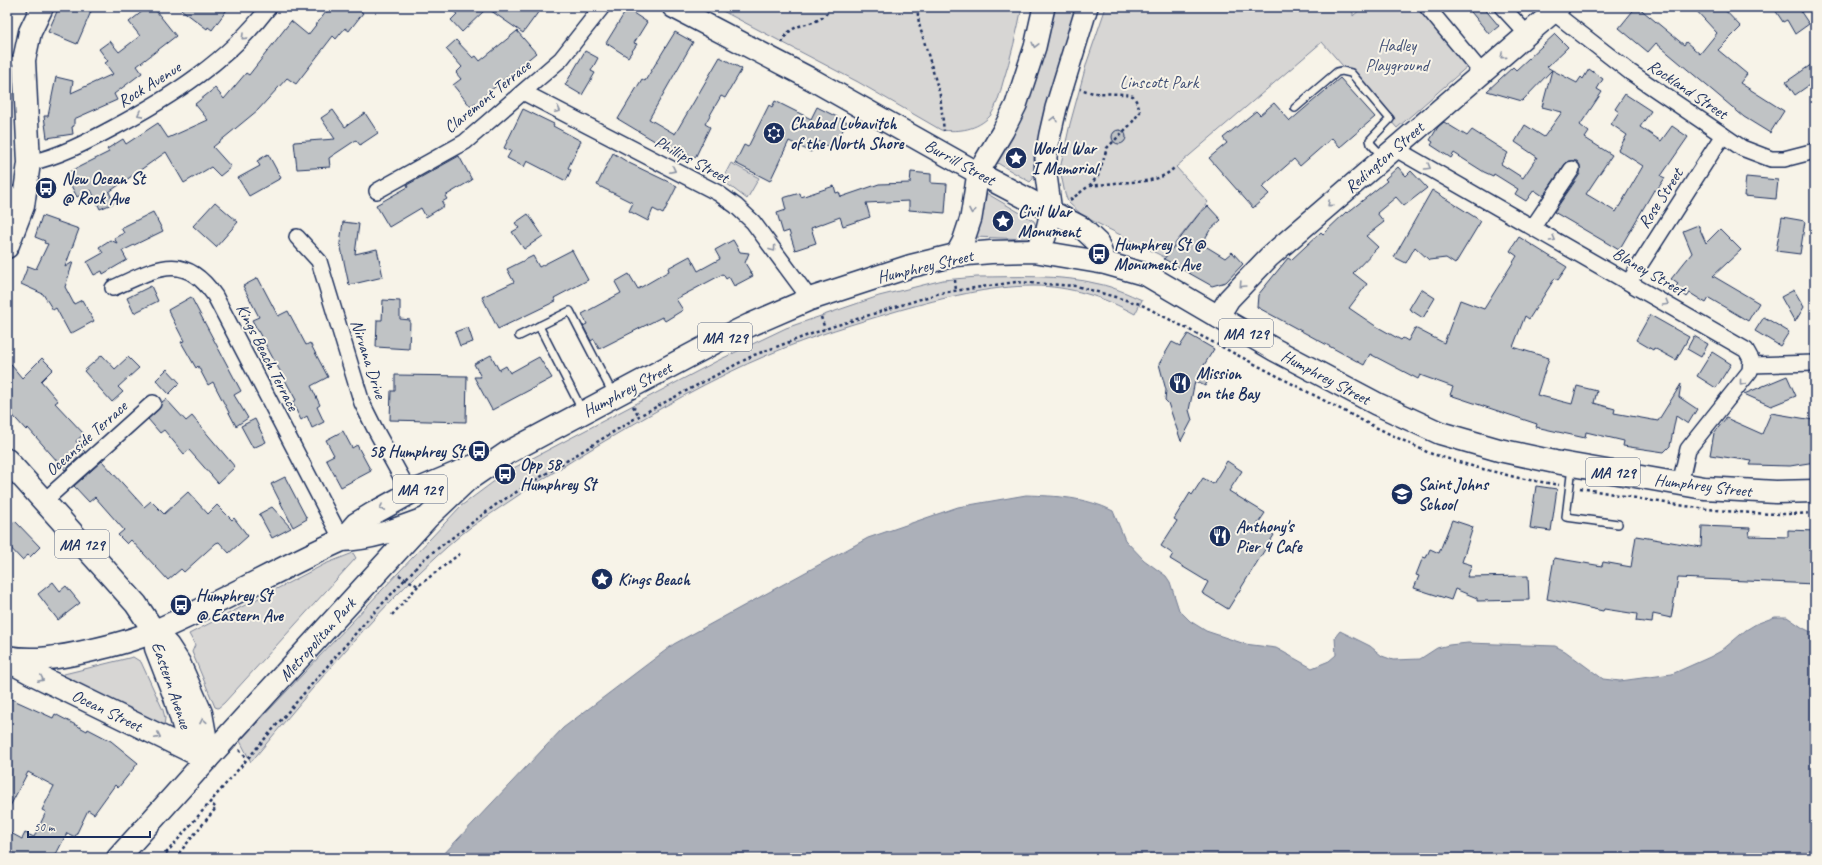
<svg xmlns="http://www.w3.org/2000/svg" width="1822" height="865" viewBox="0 0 1822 865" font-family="Caveat,sans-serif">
<rect width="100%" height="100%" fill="#f7f3e8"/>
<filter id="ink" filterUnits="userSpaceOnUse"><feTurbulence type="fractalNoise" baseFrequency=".025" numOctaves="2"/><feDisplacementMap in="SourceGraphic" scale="8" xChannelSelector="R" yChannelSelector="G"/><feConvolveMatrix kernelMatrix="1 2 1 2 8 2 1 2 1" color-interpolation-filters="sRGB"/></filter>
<g filter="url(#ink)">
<g fill="#d7d6d4" stroke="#798299">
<path d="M715,7H1022C1017,32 1011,57 1003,82C1000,93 997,106 990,116C977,130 959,132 941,130L858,82Z"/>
<path d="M1050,7H1077L1060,58L1034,153L1033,179L1030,182L994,161Z"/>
<path d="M1106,7H1350L1353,13V16L1363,7H1419L1469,65L1397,128L1322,42L1176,167L1208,202L1164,257L1083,216L1068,202L1065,194L1060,169L1070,124L1087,62Z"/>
<path d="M731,163L759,178L747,199L722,180Z"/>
<path d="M986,193L1034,221L1038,231L1034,236L1029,239L973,237Z"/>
<path d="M977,277C1017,277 1060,274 1099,284C1114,287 1128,294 1142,300L1135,314C1104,297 1069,286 1034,286C989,286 943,298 900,310C856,323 812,336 770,354C710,379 654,412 598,445C565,465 533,485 501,507C488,516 474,524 462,534C383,601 317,683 251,762L240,741L461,506L508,471L717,361L786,328L879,296L943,280Z"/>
<path d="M353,553L356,558L224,703L218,708L215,707L192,652L195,645L189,634L325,564Z"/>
<path d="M133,657L141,662L163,710L165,718L164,726L62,678L64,674Z"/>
</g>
<path fill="#acb0b9" stroke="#727c95" d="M1026,495C1056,496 1085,497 1113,511L1125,540L1144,560L1166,576L1170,582L1179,610L1190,621L1206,631L1245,644L1276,648L1312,668L1329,661L1336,655L1335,637L1340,631L1370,646L1382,656L1393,660L1420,659L1437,648L1449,645L1468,643L1555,646L1565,651L1603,679L1620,681L1672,674L1710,657L1721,651L1746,630L1756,624L1775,617H1787L1803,628L1815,634V858H440L563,728L674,644L868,538L958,507Z"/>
<g fill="#c0c3c5" stroke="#1b2f5e">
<path d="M59,7H93L77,44L48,32Z"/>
<path d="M148,7H153L176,36L137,66L142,73L114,94L117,100L74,119V126L72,127L73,134L47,138L44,116H48L56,77L73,81L71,93L113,74L105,63L108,61L99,49L110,41L119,52L140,36L129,22Z"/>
<path d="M178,7H229L212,30L208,27L207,29Z"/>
<path d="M330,7H355L363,13L349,31L345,28L336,39L333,36L296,84L287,78L258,110L213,147L231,167L220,176L211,167L184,183L166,152L109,192L114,203L100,209L91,190L77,197L65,174L109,152L107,149L123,139L126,144L158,123L168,138L208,120L195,104L215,88L224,99L246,73L249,75L291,21L308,35Z"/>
<path d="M447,7H542L523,33L487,8L462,32L451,20L457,14Z"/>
<path d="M1467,7H1483L1499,26L1489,34Z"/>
<path d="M1636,7H1638L1684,45L1686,42L1700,54L1717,33L1693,7H1722L1741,27L1718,50L1747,74L1740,83L1784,111L1770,133L1744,117L1656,43L1648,52L1619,28Z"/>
<path d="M1773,7H1809L1801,12L1809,24L1795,34L1787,20L1783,22Z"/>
<path d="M627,9L647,22L634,43L637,44L628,57L606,43Z"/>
<path d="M517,31L536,53L471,107L453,85L461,79L456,73L462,67L446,49L456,40L473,58L476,56L480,61Z"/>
<path d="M675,32L693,42L649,119L675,134L720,57L742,69L725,98L721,96L705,124L710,127L695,158L686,153L683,158L618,119L642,79L645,81Z"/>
<path d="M1555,34L1568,47L1547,67L1552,70L1522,101L1487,91L1513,67L1516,70Z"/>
<path d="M585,51L598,58L591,71L595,73L582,95L565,85Z"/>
<path d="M1815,62V81L1795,95L1786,82Z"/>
<path d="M1589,69L1603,79L1597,89L1602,92L1580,125L1589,132L1585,138L1612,155L1586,194L1616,212L1643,166L1618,150L1627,135L1611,124L1619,112L1615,109L1625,94L1651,111L1640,127L1661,141L1672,126L1688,137L1661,176L1665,178L1656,191L1654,190L1619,250L1554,212L1580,174V165L1577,161H1568L1565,164L1543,196L1534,190L1526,201L1515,194L1518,189L1494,174L1493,176L1484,172L1454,153L1451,158L1431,145L1433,142L1430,140L1438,127L1444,122L1467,136L1472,130L1508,153L1501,164L1523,178L1537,157L1515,142L1525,125L1544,137L1562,112L1542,107L1552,70L1577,83L1581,77L1583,79Z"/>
<path d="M1340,78L1375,117L1340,147L1332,138L1300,166L1294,159L1262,187L1269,194L1253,208L1209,158L1227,143L1223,138L1256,111L1260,115L1274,103L1290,121Z"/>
<path d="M775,101L811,119L817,107L847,122L833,149L817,141L811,152L789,141L770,181L735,163L744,145L748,147L769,105L772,107Z"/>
<path d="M523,109L554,124L553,126L581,141L568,168L571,170L566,181L527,161L524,167L507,158L511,151L504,148Z"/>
<path d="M333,110L345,127L365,113L378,133L360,145L356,140L329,158L330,167L297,169L294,142L335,139L321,118Z"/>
<circle cx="1119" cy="137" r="7"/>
<path d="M613,153L629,163L677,186L663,214L653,209L648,221L629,211L633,203L597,185Z"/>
<path d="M268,154L281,178L249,196L238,178L260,166L257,161Z"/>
<path d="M459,156L472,180L445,196L447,199L442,202L444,206L426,217L421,208L389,227L376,205L408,187L407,185Z"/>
<path d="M1398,167L1406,176L1411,171L1427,188L1404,206L1396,197L1377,213L1384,222L1366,236L1378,247L1353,273L1367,284L1349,308L1374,325L1401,340L1403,338L1408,341L1415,328L1444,343L1460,300L1484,309L1517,256L1510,251L1519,237L1567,267L1558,280L1555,278L1529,319L1525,316L1513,347L1549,358L1537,395L1572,404L1577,386L1597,391L1594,403L1615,409L1614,413L1658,421L1681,384L1679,397L1697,409L1688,424L1676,416L1670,446L1664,452L1623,446L1624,441L1586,432L1585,438L1536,427L1537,424L1450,395L1453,387L1420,375L1418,379L1370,354L1364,365L1257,307L1258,295L1288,258L1291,260L1321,232L1323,234L1346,212L1347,213L1387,181L1385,179Z"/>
<path d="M911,172L931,174V183L947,184L945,213L909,210V201L866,203L870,217L843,226L840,217L811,228L816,243L795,250L789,231L783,233L777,213L786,210L783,198L800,193L801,197L834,186L836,193L839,192L841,197L879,184L910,183Z"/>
<path d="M1746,177L1778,180L1776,199L1744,196Z"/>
<path d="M1432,190L1481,221L1455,264L1446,258L1429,260L1415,247L1406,263L1394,257Z"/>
<path d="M215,202L238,222L216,247L193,226Z"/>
<path d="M1208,206L1221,220L1210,230L1202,244L1225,258L1232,252L1243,264L1226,282L1212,286L1164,259L1199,214Z"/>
<path d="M153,212L163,231L122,251L127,260L103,274L102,271L94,275L87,262L103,253L99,247L110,240L117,243L114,238L124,233L121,228Z"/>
<path d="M528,214L543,236L524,249L512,232L519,228L515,223Z"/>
<path d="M42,216L79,229L65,267L73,262L65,287L74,304L82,300L94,321L70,334L56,308L53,310L43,294L21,284L28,266L36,269L48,244L44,243L45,241L35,237Z"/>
<path d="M1782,217L1805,221L1800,254L1776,251Z"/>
<path d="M343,222L359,224L355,254L377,249L383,277L349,285L340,243Z"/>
<path d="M1698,225L1706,243L1720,229L1741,250L1713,276L1759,303L1748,321L1709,298L1706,303L1690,293L1687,297L1675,287L1678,284L1671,279L1692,253L1683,231Z"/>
<path d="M733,240L740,252L749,253L745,263L753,276L734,286L729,277L726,279L723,274L676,299L683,310L665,321L662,317L599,349L594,339L591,341L583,326L587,324L582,314L621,293L615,282L629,274L638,289L669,271L668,268L690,256L698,271L720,259L715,250Z"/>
<path d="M572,250L588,280L554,298L556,301L498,329L482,297L514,282L507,269L533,256L539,267Z"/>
<path d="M258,278L278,316L288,311L306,345L310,343L328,377L311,386L320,405L317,407L324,422L312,428L307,416L301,420L292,402L296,400L252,320L259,317L243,286Z"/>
<path d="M151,286L158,301L134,313L127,298Z"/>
<path d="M1421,289L1435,298L1423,318L1409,309Z"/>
<path d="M1794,290L1804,307L1795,322L1781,297Z"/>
<path d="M191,297L241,391L234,395L248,418L236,426L213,382L208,385L198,366L196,368L181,342L184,341L168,310Z"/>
<path d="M383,300L400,301V319L410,320L409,349L376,347L377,320H382Z"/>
<path d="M1650,315L1689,337L1676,360L1654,348L1653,350L1636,340Z"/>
<path d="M1764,317L1789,332L1780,346L1755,331Z"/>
<path d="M468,327L473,342L460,346L455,332Z"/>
<path d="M1188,334L1214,349L1201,370L1211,375L1205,386L1195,381L1189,410L1192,420L1181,441L1168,403L1165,400L1166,390L1159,364L1172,342L1180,346Z"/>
<path d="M1694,336L1708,344L1701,357L1687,349Z"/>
<path d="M1712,352L1731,364L1716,388L1697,376Z"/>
<path d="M102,355L115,369L128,357L139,368L118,387L123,392L112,402L84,371Z"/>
<path d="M491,355L499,370L506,366L510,373L539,357L552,378L492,410L474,377H481L474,364Z"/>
<path d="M42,358L53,369L41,381L58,401L55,403L84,434L76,441L85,452L65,470L28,428L26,430L7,409V360L22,378Z"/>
<path d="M167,369L180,383L169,394L156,380Z"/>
<path d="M395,375L467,376L466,422L390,420L391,391H395Z"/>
<path d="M1787,376L1796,396L1771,406L1744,394Z"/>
<path d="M166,399L186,421L192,416L235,467L218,483L189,450L184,454L164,430L160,433L148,419L159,409L162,402Z"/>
<path d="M1771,413L1813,420L1811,430L1815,429V462L1790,466L1750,465L1752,461L1710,455L1714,433L1726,418L1762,434Z"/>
<path d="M255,419L266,442L253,448L241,426Z"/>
<path d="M343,431L352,448L357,445L371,471L341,487L326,459L334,455L326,440Z"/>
<path d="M102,461L144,507L151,501L164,514L188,492L208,514L217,505L232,520L234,518L248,536L229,553L219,542L216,543L184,572L181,569L168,580L131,540L127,544L118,535L124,530L95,497L89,502L74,486Z"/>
<path d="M1227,461L1242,471L1229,491L1265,513L1257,525L1274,535L1228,609L1202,593L1208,582L1170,559L1173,554L1161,546L1177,521L1174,519L1190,493L1192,495L1203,478L1213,484Z"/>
<path d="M285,477L307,519L293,527L271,484Z"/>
<path d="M1536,486L1557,489L1551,531L1530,528Z"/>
<path d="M272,507L291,528L272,538L259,514Z"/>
<path d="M1452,520L1473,527L1462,562L1472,565L1467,577L1528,576L1529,600L1477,601V598L1455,589L1451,600L1414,588L1419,576L1416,575L1423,557L1426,558L1430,549L1439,553Z"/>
<path d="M15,521L40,547L30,557L28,555L22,560L7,544V528Z"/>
<path d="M1702,526L1750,528L1749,536L1788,537V530L1815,531V584L1678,578L1671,618L1653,614L1652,623L1636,621L1637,614L1604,609L1603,611L1547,599L1554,558L1602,566L1603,562L1631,567L1636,536L1701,547Z"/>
<path d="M53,582L60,591L66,586L80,603L58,620L38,594Z"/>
<path d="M7,697L53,718L55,714L87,731L88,729L111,741L138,763L118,788L115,785L94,814L88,810L75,837L67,833L54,858H7V831L22,839L25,833L34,837L46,812L42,810L54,786L28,772L7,812Z"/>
</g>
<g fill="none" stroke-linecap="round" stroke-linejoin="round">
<g stroke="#1b2f5e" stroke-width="10">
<g id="lane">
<path d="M7,61L21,60"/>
<path d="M1295,108L1337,72L1342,71L1351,73L1390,119L1370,140L1371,144L1383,157"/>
<path d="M539,326L582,410"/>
<path d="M519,336L570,311L613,394"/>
<path d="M1572,467L1566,517L1618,524"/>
</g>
</g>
<g stroke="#1b2f5e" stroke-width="18">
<g id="street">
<path d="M1427,7L1482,73"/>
<path d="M1502,7L1528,35"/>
<path d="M1553,12L1630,72L1742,148L1771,159H1784L1815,151"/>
<path d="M523,92L718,193L736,206L753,222L810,299"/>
<path d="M1394,148L1746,350L1751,359L1750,371L1688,449L1680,484"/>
<path d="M29,163C58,157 87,142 113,128C171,97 229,60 269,7"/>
<path d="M377,191L465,142L561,59L602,7"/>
<path d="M7,192L23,206"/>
<path d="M1533,227L1572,169"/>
<path d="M297,237L319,261L362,403L375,429L410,493"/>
<path d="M1629,282L1723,135"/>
<path d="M113,288C154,270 183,249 215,296L342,540"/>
<path d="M1752,365L1815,363"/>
<path d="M44,501L153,403"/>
</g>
</g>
<g stroke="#1b2f5e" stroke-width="24">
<g id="secondary">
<path d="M673,7L811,79L978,173L1081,227L1098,243L1105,263"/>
<path d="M1034,251L1045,237L1051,212L1046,175V156L1050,134L1056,108L1087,7"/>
<path d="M956,255L963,242L971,218L978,173L1003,131L1016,105L1035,47L1044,7"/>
<path d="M1218,317L1229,299L1269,257L1559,7"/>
</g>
</g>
<g stroke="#1b2f5e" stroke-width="25">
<g id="primary">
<path d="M342,540L356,524L374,513L410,493L474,466"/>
<path d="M7,657C34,662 62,657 88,651C111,646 134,640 155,631C219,604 279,568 342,540C371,539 395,530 422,520"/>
<path d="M7,660L31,673L207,759L427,518L466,481L507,453L721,339L750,325L810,299L911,266L956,255L991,252L1034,251L1105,263L1147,275L1275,350L1377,404L1440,433L1499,450L1555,462L1704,488L1776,492L1815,491"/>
</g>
</g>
<g stroke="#1b2f5e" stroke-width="25">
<g id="highway">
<path d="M7,247L23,206L29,163L24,60L30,32L42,7"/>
<path d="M7,460L136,604L154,631L168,646L179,663L201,713L205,735L207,759"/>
<path d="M155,635L156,648L175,697L184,727L207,759"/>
<path d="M118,858L207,759"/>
</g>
</g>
<g stroke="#1b2f5e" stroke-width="2.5" stroke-dasharray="3 3" stroke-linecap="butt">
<path d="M917,7L919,24L940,95L944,131"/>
<path d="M782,43C791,21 807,28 823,17C826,15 829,10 831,7"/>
<path d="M1090,186C1098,185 1107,184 1115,183C1137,181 1159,184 1175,167"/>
<path d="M1070,200L1089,186L1098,176L1107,148L1130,125L1140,112L1138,104L1133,96L1125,94L1093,93L1080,89"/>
<path d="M955,280L956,291"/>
<path d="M821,317L825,329"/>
<path d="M633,406L639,416"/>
<path d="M1580,488C1658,502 1736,518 1815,513"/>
<path d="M399,575L418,586L462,552"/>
<path d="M392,615L418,586"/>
<path d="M239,750L247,758"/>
<path d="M162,858L368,619L425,558L497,504L639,416L754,355L825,329L940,293L1016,282L1076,286L1140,304L1367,423L1429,453L1475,467L1519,478L1559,485"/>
<path d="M175,858L216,808L210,802"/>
</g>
<use href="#lane" stroke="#f7f3e8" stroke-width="7"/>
<use href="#street" stroke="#f7f3e8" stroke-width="15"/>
<use href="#secondary" stroke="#f7f3e8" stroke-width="21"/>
<use href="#primary" stroke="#f7f3e8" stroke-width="22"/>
<use href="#highway" stroke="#f7f3e8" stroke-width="22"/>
</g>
<defs><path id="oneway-chevron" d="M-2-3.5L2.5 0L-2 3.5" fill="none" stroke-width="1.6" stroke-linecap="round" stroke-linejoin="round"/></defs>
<g stroke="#8991a3">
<use href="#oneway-chevron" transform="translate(244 37) rotate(136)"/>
<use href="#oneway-chevron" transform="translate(1035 45) rotate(104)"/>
<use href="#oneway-chevron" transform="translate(1503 56) rotate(140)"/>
<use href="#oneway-chevron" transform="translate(558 110) rotate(27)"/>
<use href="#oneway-chevron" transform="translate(140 114) rotate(152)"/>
<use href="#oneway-chevron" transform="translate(1054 119) rotate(-77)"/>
<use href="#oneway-chevron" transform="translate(1428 167) rotate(30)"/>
<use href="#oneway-chevron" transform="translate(673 170) rotate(27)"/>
<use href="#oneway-chevron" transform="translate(1330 204) rotate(139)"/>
<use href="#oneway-chevron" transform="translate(972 211) rotate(101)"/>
<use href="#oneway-chevron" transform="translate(1553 239) rotate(30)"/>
<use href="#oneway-chevron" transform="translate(773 249) rotate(54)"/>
<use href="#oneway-chevron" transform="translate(1242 285) rotate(134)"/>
<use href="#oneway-chevron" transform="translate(1666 303) rotate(30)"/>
<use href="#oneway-chevron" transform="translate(1742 383) rotate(129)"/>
<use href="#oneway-chevron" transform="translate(382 508) rotate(152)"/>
<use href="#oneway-chevron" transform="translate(41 679) rotate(26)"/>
<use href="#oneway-chevron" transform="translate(203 721) rotate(-101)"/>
<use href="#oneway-chevron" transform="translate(158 736) rotate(26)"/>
</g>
</g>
<defs>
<g id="synagogue-disc" transform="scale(1.15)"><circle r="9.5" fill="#1b2f5e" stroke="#f7f3e8"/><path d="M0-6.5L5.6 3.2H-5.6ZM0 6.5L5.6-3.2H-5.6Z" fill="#fff"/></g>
<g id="sight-disc" transform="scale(1.15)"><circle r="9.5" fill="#1b2f5e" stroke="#f7f3e8"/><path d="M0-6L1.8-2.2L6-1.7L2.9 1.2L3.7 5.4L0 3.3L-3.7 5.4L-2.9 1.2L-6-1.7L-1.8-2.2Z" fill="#fff"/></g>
<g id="bus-disc" transform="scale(1.15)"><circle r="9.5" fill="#1b2f5e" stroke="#f7f3e8"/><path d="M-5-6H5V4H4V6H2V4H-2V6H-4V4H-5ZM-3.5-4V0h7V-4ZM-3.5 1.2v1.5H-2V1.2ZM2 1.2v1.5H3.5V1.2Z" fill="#fff"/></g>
<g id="restaurant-disc" transform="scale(1.15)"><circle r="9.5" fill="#1b2f5e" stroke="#f7f3e8"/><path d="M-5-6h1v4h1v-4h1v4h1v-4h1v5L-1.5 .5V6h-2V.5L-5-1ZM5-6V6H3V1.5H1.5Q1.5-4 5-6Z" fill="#fff"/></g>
<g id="school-disc" transform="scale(1.15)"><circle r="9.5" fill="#1b2f5e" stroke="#f7f3e8"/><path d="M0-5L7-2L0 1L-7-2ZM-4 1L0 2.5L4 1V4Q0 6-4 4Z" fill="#fff"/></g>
</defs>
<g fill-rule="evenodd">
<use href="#synagogue-disc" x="774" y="133"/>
<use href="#sight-disc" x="1016" y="158"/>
<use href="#bus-disc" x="46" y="188"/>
<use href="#sight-disc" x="1003" y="221"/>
<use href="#bus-disc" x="1099" y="254"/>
<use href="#restaurant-disc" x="1180" y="383"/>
<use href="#bus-disc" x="479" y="451"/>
<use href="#bus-disc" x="505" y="474"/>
<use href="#school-disc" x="1402" y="494"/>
<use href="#restaurant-disc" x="1220" y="536"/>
<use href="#sight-disc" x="602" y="579"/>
<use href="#bus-disc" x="181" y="605"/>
</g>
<g text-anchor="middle" stroke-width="4" stroke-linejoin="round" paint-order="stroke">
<g fill="#f7f3e8" stroke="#5d6a87" stroke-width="1">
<rect x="1219" y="319" width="54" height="28" rx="3"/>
<rect x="698" y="323" width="54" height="28" rx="3"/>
<rect x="1586" y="458" width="54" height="28" rx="3"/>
<rect x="393" y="475" width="54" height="28" rx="3"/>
<rect x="55" y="530" width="54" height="28" rx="3"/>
</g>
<g font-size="16" font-weight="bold" fill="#1b2f5e">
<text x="1246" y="339">MA 129</text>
<text x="725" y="343">MA 129</text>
<text x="1613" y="478">MA 129</text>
<text x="420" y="495">MA 129</text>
<text x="82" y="550">MA 129</text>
</g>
<g font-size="17" fill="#415076" stroke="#f7f3e8">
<text x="1397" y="51">Hadley<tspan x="1397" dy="20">Playground</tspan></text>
<text x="1159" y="88">Linscott Park</text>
</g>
<g font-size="17" fill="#1b2f5e" stroke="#f7f3e8">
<text transform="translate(149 84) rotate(-32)" y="6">Rock Avenue</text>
<text transform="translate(1688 89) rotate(34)" y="6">Rockland Street</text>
<text transform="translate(487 96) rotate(-39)" y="6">Claremont Terrace</text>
<text transform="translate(1384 157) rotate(-41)" y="6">Redington Street</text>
<text transform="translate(692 159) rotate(28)" y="6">Phillips Street</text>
<text transform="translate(960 162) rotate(29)" y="6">Burrill Street</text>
<text transform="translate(1660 198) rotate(-57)" y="6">Rose Street</text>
<text transform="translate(925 266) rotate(-13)" y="6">Humphrey Street</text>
<text transform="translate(1649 271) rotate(30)" y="6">Blaney Street</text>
<text transform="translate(268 357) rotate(63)" y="6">Kings Beach Terrace</text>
<text transform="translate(369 359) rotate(72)" y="6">Nirvana Drive</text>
<text transform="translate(1326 377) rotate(28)" y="6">Humphrey Street</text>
<text transform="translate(627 389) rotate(-28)" y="6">Humphrey Street</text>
<text transform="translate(86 438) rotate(-42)" y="6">Oceanside Terrace</text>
<text transform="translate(1703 485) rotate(7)" y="6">Humphrey Street</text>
<text transform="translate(317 639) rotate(-48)" y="6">Metropolitan Park</text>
<text transform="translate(172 685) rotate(71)" y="6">Eastern Avenue</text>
<text transform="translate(107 710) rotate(26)" y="6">Ocean Street</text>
</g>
<g font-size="17" font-weight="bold" fill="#1b2f5e" stroke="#f7f3e8" text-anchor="start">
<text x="790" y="129">Chabad Lubavitch<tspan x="790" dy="20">of the North Shore</tspan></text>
<text x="1032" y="154">World War<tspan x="1032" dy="20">I Memorial</tspan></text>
<text x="62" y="184">New Ocean St<tspan x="62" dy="20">@ Rock Ave</tspan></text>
<text x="1018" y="217">Civil War<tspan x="1018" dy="20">Monument</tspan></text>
<text x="1114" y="250">Humphrey St @<tspan x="1114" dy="20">Monument Ave</tspan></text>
<text x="1196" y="379">Mission<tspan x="1196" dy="20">on the Bay</tspan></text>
<text x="464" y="457" text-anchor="end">58 Humphrey St</text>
<text x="520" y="470">Opp 58<tspan x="520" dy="20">Humphrey St</tspan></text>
<text x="1418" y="490">Saint Johns<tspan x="1418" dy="20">School</tspan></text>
<text x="1236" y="532">Anthony's<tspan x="1236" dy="20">Pier 4 Cafe</tspan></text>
<text x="618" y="585">Kings Beach</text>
<text x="196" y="601">Humphrey St<tspan x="196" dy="20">@ Eastern Ave</tspan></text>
</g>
</g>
<rect width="1822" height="865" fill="none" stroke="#f7f3e8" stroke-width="24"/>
<rect x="12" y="12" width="1798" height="841" fill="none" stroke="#1b2f5e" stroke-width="1.5" filter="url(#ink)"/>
<path d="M28 831v6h122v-6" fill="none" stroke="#1b2f5e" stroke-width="2"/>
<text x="34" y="831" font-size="12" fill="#1b2f5e" stroke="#f7f3e8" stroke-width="3" paint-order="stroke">50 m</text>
</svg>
